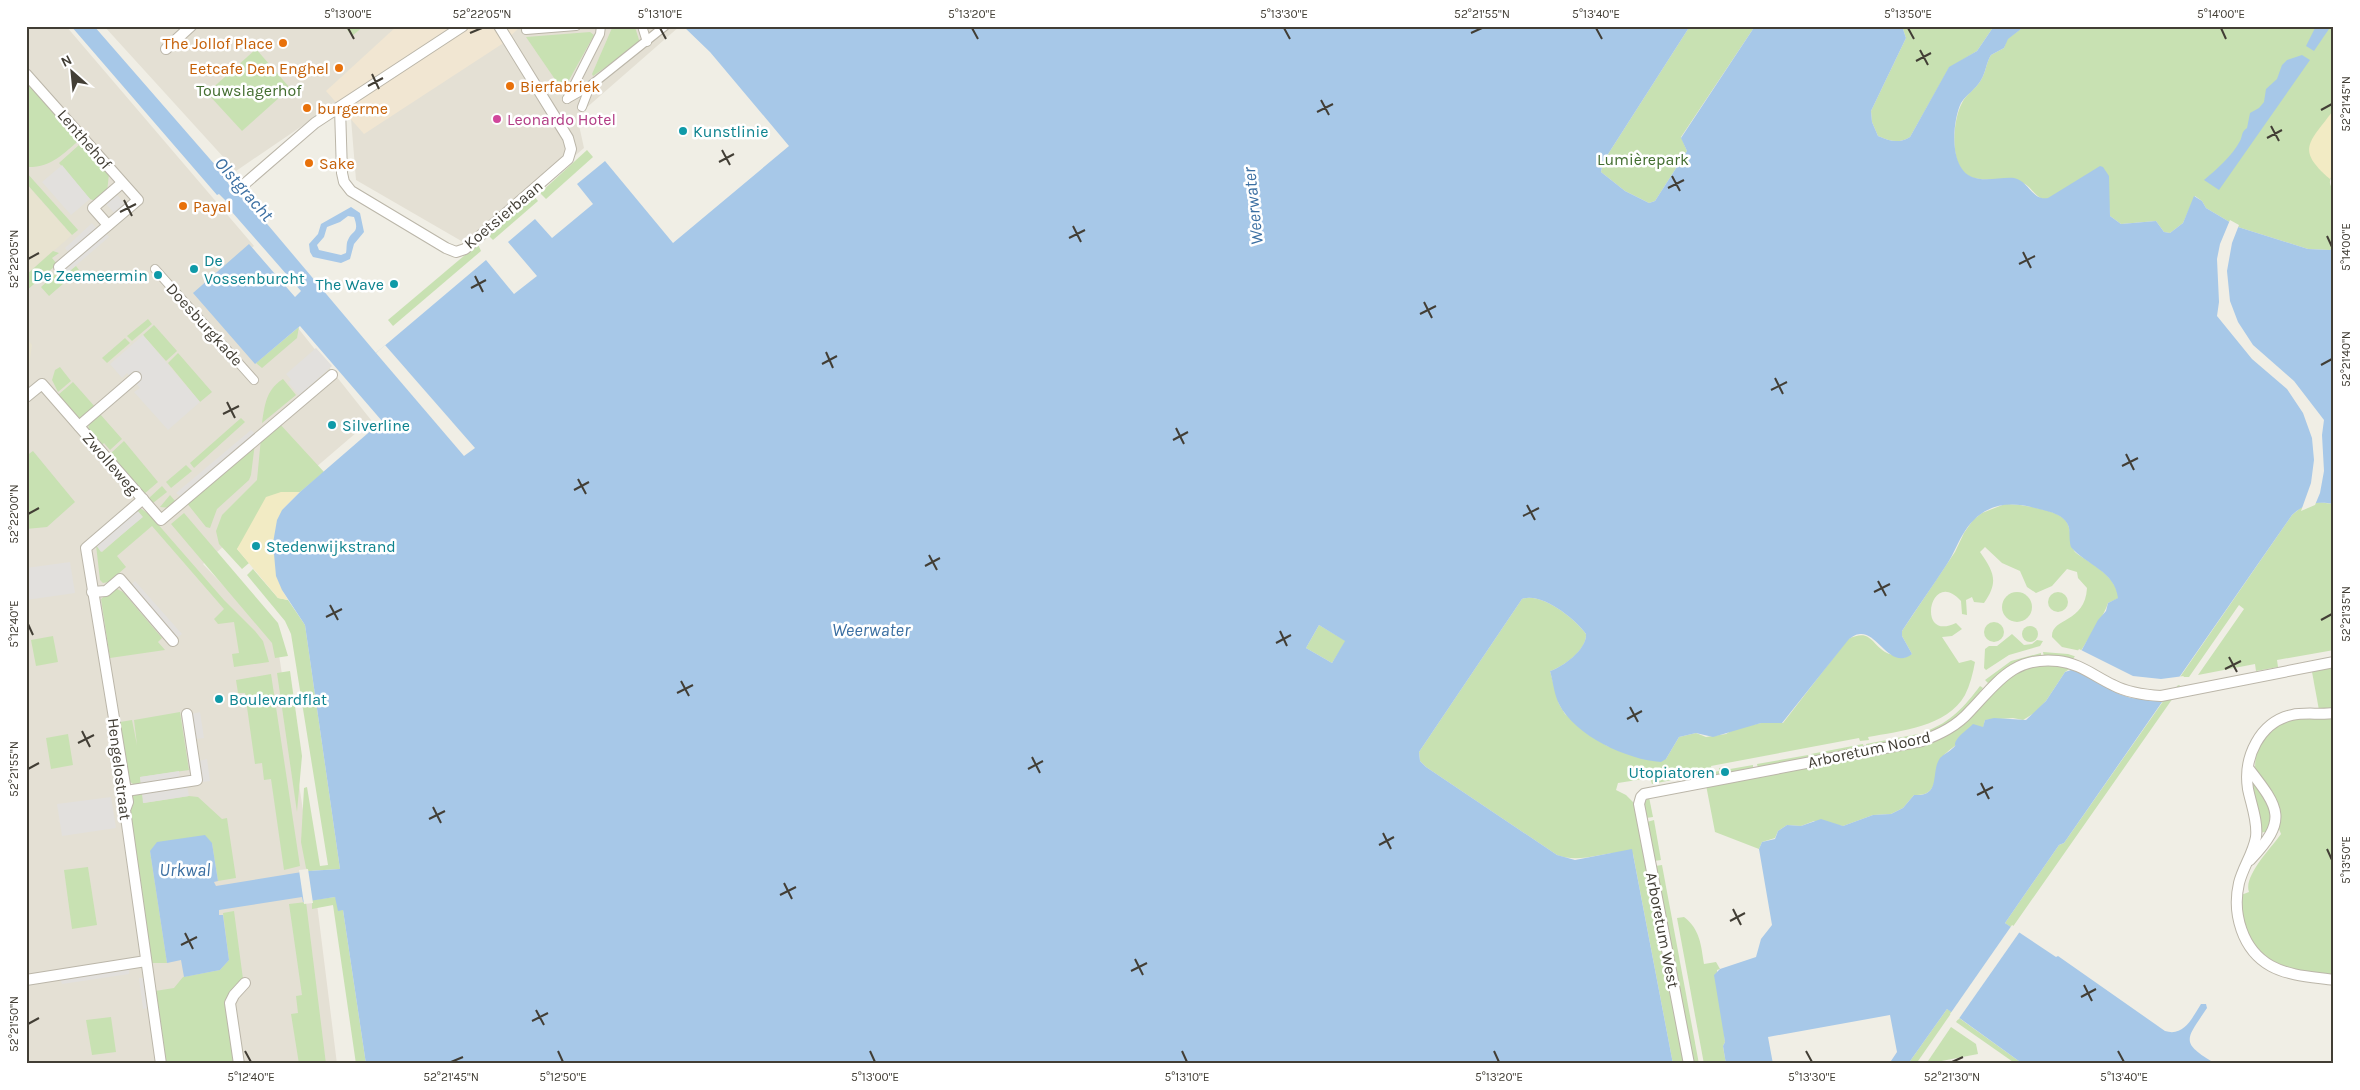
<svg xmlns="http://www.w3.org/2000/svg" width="2360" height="1090" viewBox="0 0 2360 1090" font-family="Karla,sans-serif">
<rect width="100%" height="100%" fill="#f0eee5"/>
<g fill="#e4e0d4">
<path d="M26,26H66L254,246L197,292L257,362L298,328L371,420L203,564L277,642L315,888L337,1064H26Z"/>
<path d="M104,26H680L577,116L584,148L470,246L356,180L349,94L236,171Z"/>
</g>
<path fill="#f1e6d2" d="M397,26H521L502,44L364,134L326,91Z"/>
<g fill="#e8e3d0">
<path d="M26,183L72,235L26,275Z"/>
<path d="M26,337L32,345L26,384Z"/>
</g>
<g fill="#c8e1b2">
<path d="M344,26H364L352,36Z"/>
<path d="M1690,26H1755L1681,137L1687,151L1655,201L1649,203L1625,191L1601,172L1603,162Z"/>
<path d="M1902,26H1994L1977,51L1949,68L1910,137C1898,144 1890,141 1878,136L1872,122L1871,111L1906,38Z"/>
<path d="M2025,26H2334V173C2329,180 2328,184 2334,190V245L2330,250L2308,249L2238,227L2206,208L2202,201L2195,196L2183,223L2170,233L2164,232L2156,221L2121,224L2110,216L2109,206L2043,199C2034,196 2031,186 2023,183C2005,176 1991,182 1974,178C1948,172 1952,121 1962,103C1966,94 1976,89 1981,80C1986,72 1986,63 1991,55L2004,48L2007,39Z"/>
<path d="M635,27L640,43L593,76L592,74L612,28Z"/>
<path d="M590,32L594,35L563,91L526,37Z"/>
<path d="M256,49L290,88L242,131L207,93Z"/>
<path d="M26,80L81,139C62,154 52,168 26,167Z"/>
<path d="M79,145L82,148L85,145L109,174L107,192L95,201L90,199L59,163Z"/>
<path d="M587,150L593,157L546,199L540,193Z"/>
<path d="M26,172L78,230L72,235L26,183Z"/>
<path d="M534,196L538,201L493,240L489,236Z"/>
<path d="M478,244L481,251L393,326L388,320Z"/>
<path d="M53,251L59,253L52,258L56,263L55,266L26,291V275Z"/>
<path d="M76,266L79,270L49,296L41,287L61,269L66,274Z"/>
<path d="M148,319L152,324L132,341L127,336Z"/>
<path d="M154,325L177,351L166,361L143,335Z"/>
<path d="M299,327L297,338L262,368L256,363Z"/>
<path d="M125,338L130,343L107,363L102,358Z"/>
<path d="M178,353L212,392L200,402L168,363Z"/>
<path d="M60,367L71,381L58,392L52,380L55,370Z"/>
<path d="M283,379L296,395L262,423C265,404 266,390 283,379Z"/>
<path d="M73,382L96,408L80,419L58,395Z"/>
<path d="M100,414L122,439L110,450L104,443L102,445L88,429L89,424Z"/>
<path d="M241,418L245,422L194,468L190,463Z"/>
<path d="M279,423L324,472L300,492H281L237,549L249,563L242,569L219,544L216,531L222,515L257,480L261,438Z"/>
<path d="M124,441L158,482L144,494L110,454Z"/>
<path d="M255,443L251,475L249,480L217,509L210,528L206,527L186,502Z"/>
<path d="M33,451L75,502L47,527L26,529V456Z"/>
<path d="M186,465L192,471L171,488L166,482Z"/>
<path d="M162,486L167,492L153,503L149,498Z"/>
<path d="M170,495L176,502L170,508L160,507Z"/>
<path d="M2317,502L2334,504V650L2277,660L2278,667L2256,671L2255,664L2198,675L2244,609L2239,605L2189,677H2180L2292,515L2303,506Z"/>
<path d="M2005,504C2019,504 2054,509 2064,519C2073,527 2068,542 2075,552C2078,555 2084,558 2088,561C2102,570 2116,580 2119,598L2108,603C2105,614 2088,639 2081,651L2062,647L2052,637C2051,617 2085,624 2087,588L2078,578L2077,572L2067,569L2052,586L2036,593L2027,587L2020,571L2002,563L1985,547L1980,552C1994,572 1999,582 1984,603L1974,602L1972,597L1966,600L1967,615L1962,614L1961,601C1930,566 1915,643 1956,623L1962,629L1952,636L1942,637L1959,663L1971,660L1975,662C1973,673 1970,685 1965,695C1947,727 1900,731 1868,737L1869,740L1860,741L1859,738L1711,766L1712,770L1696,773L1695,769L1681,772L1682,778L1652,784L1650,778L1618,783L1616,790L1626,795L1636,805L1684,1064H1673L1633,854C1607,848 1583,865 1557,855L1426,767L1420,761L1419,752L1522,599C1542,592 1575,619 1586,634C1587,650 1563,667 1550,671L1559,704L1565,714L1587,732L1607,746L1666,759L1679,737L1696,733L1706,737L1726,734L1734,729L1761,723H1783L1848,639C1871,628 1870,643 1887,653C1891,655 1898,656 1903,658L1912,654L1902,636V631L1955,552L1964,533L1973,520L1982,513Z"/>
<path d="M140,508L149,514L224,600L255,631L263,641L269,662L234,667L232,654L239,653L234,622L218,624L214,619L224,609L152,526L117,556L126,567L109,582L103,583L100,580L96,545L102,552L142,517L137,510Z"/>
<path d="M184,513L278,623L288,656L275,658L272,643L171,524Z"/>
<path d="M253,569L278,598L288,600L305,625L340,869L308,871L306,868L301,842L304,788L307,787L320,866L328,865L291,634L285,621L247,575Z"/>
<path d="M115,588L123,592L162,638L158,642L165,650L110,658L101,599Z"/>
<circle cx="2058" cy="602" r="10"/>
<circle cx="2017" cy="607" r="15"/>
<circle cx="1994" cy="632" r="10"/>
<path d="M1319,625L1346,641L1332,663L1306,648Z"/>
<circle cx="2030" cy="634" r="8"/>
<path d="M2012,634L2024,645L2032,644L2037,640L2043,641L2040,646L2009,655L1986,670L1984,668L1985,649L1989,646H1997Z"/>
<path d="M53,636L58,662L36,666L31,640Z"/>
<path d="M2043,652L2068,654L2168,687L2180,685L2177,690L2044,657Z"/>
<path d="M2041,653V658L2014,664L1988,683L1985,680L2011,661Z"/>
<path d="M2053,665L2071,668L2065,672L2046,701L2036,712L2023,720L2013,718L1985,720L1983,728C1970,736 1956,744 1945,754C1930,767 1944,797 1914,795L1903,808L1891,814L1873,815L1843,826L1814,821L1801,826L1787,825L1778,831L1775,838L1762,842L1759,849L1715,832L1706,785L1923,745L2007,676L2034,666Z"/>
<path d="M2334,666V710H2319L2312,672Z"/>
<path d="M290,671L302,756L297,812L277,673Z"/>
<path d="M271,674L300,866L284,870L271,779L264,780L262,763L255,764L245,693H238L236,680Z"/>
<path d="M1980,686L1983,688L1955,721L1927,736L1926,731C1950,723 1965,706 1980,686Z"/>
<path d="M2173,698L2012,928L2005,923L2059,845L2064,843L2164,700Z"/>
<path d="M180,712L189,770L140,777L141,785L136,786L129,781L120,722L132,720L137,745L134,720Z"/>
<path d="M2334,717V976C2297,972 2254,965 2243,922C2241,914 2241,904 2241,895L2249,892C2243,876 2272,847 2281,834L2255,767L2256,749L2271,729L2291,719Z"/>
<path d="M68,734L73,765L51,769L46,738Z"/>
<path d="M1918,734L1919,738L1867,748L1866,744Z"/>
<path d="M1863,744L1864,748L1812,758L1811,754Z"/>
<path d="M1808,755L1809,759L1758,768L1757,764Z"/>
<path d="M1753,765V769L1705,778L1704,774L1719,771V768L1729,767L1730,769Z"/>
<path d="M2251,777L2272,810L2270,831L2259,833L2251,788Z"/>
<path d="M142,793L144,803L189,796L198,797L222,819L227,818L236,878L218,881L212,843L150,851L167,963H150L129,809L130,796Z"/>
<path d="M1649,797L1653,817L1646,818L1644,803Z"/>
<path d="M1654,820L1661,860L1654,861L1647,822Z"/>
<path d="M1662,865L1699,1064H1692L1655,866Z"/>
<path d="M88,867L97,925L72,929L64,870Z"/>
<path d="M335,897L343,910L366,1064H356L333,905L312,909V900Z"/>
<path d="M306,902L326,1064H299L291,1014L298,1013L296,996L302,995L289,904Z"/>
<path d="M234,911L243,979L229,995L235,1062L221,1064H166L155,991L174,988L183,977L220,970L229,960L223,913Z"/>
<path d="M1684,917C1700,929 1701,945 1704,964L1716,962L1720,969L1717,970L1725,1042L1723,1046L1726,1064H1704L1677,918Z"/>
<path d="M1947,1009L1952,1012L1916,1064H1908Z"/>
<path d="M111,1017L116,1052L92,1055L86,1020Z"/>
<path d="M1959,1018L2023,1064H2016L1956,1022Z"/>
<path d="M1951,1027L1976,1044L1978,1054L1926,1064Z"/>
</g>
<g fill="#f2ebc4">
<path d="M2334,109V173L2330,179C2294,148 2311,142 2334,109Z"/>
<path d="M281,492H300L282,510V590L288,600L278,598L237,549L266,497Z"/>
</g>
<g fill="#e2e0dd">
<path d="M62,165L90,199L71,215L42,182Z"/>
<path d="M117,195L128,207L117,216L106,204Z"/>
<path d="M92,223L97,229L69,253L65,248Z"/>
<path d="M105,232L109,237L66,274L61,269Z"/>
<path d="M143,335L200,402L168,430L134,392L140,388L127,373L122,378L110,364Z"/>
<path d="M316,348L332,366L299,396L288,382L291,380L286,374Z"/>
<path d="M251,430L257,435L182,498L176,493Z"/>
<path d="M137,510L143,517L101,552L96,545Z"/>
<path d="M70,562L75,593L26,600V568Z"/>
<path d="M135,581L182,634L173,641L128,588Z"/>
<path d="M200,712L204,738L196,739L192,714Z"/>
<path d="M207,759L210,781L202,782L199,761Z"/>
<path d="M179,771L180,779L141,785L140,777Z"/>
<path d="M187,786L189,796L143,803L142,793Z"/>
<path d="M111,797L116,828L62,836L57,804Z"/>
<path d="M129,968V974L62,984L60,978Z"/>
<path d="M139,978H144L148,1008L143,1009Z"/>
</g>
<g fill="#a7c8e8" fill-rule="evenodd">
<path d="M71,26H94L216,166L236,194L238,193L268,225L376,353L486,260L514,294L537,276L508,242L535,219L552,238L593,204L577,184L605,161L673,243L789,146L710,52L683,26H1690L1603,162L1601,172L1625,191L1649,203L1655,201L1687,151L1681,138L1755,26H1902L1906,38L1871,111L1872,122L1878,136C1890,141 1898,144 1910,137L1949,67L1977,51L1994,26H2025L2008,39L2004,48L1991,55C1986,63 1986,72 1981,80C1976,89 1966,95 1961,103C1952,122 1949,168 1972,177C1985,182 2000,177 2014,178C2029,181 2032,201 2048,198L2100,166L2103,167L2109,176L2110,216L2121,224L2156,221L2164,232L2170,233L2183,223L2194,196L2202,201L2206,208L2238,227L2308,249L2330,250L2334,245V504C2316,501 2305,503 2292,515L2064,843L2059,845L2005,923L2056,957L2058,956L2165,1031C2184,1037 2192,1018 2201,1004H2206L2207,1008C2185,1041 2180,1042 2216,1064H2023L1947,1009L1908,1064H1889L1897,1052L1890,1015L1768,1037L1773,1064H1726L1723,1046L1725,1042L1714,975L1720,969L1756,957L1761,939L1772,925L1759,849L1762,842L1775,839L1778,831L1787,825L1801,826L1821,819L1843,826L1873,815L1891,814L1903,808L1914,795C1942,797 1930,772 1940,758C1944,754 1949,752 1953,748C1958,743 1953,747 1956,741C1959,735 1968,729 1973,724L1983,727L1985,720L1994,718L2026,720L2046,701L2065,672L2071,670L2098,620L2106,611L2108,603L2118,598C2115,571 2086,565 2071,547C2069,541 2070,534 2069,528C2066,514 2047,511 2035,508C2006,500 1982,505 1965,531C1958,541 1954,554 1947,564C1932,587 1917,608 1902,631V636L1912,654C1891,671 1878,632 1860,634C1856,634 1852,637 1849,639L1782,723H1761L1713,737L1696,733L1679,737L1666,759L1661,762C1628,760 1575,736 1559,704C1554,694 1553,681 1550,671C1563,667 1587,649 1586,634C1575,619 1542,592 1522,599L1419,752L1420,761L1426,767L1557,855L1575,860L1632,849L1673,1064H366L343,910L338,911L335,897L303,902L302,897L219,910V915H223L229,960L220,970L184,977L181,960L167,963L150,851L157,842L205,835L212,843L218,881L214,882L216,886L308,871L340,869L305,625L282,590L276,576L273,543L277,520L282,510L300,492L382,421L300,326L255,364L193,293L249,244L295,297L301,291L225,204L227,202L219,194L217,195ZM1319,625L1345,641L1332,663L1306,648Z"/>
<path d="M2316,26H2331L2314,51L2306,46Z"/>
<path d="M2302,55L2310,60L2219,190L2204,180C2217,169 2232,156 2240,141C2243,135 2241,132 2247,128L2250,113L2259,108L2264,102L2266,89L2277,79L2282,65L2287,60Z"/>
<path d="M351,207L360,213L364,232L354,244L350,259L341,263L313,257L310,252L309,244L318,234L321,224ZM348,216L354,217C360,234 352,230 348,240C346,243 347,249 346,253L341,255L319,250L317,245L324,237L327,227L340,222Z"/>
</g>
<g fill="#f0eee5">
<path d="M2230,220L2239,225L2232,243L2227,271L2230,301L2238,322L2253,345L2294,381L2324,420L2322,435L2324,471L2320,493L2315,505L2301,511L2311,483L2314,460L2312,438L2303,413L2287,389L2252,359L2217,316L2219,302L2217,259L2220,244Z"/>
<path d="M385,345L475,448L464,456L376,353Z"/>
<path d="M2079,649L2133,676L2161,679L2184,676L2167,701L2131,698L2119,694L2080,672L2068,668Z"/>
<path d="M308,869L313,903L304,904L299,870Z"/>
<path d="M2012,925L2021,930L1958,1020L1950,1014Z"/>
</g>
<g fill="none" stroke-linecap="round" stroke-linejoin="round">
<g stroke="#bbb6a9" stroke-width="10">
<g id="pedestrian">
<path d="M642,26L647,42"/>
<path d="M526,30L576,26"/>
<path d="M567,99L590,86L665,26"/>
<path d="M567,99L600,34L601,26"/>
<path d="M582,107L590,86"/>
<path d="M155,269L254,380"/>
</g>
</g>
<g stroke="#bbb6a9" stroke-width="12">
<g id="minor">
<path d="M166,49L191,26"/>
<path d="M26,74L138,200L59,267"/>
<path d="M340,108L342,173L344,182L351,191L446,248L456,252L465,249L568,159L571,149L568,138L499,26"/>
<path d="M241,187L315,123L463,26"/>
<path d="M108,225L93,208L122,183"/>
<path d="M26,397L42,384L161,520L332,375"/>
<path d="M79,426L136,377"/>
<path d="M143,499L86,548L126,791L128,802L125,810L161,1064"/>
<path d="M92,592L106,591L120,579L173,641"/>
<path d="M2334,713C2320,715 2305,712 2292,715C2260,722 2243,757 2248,789C2251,804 2258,821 2256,837C2253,854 2243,867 2239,883C2232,913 2242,950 2271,966C2289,976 2314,977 2334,980"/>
<path d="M2249,769C2280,809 2288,820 2250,860"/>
<path d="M126,791L197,780L187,714"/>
<path d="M26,980L146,961"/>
<path d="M239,1064L230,1003L234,995L245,983"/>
<path d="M1689,1064L1639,804L1641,797L1644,794L1922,741C1940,734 1957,726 1970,711C1997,683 2013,656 2058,661C2079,663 2094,676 2113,685C2128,693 2144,695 2161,696L2334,662"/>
</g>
</g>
<use href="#pedestrian" stroke="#fff" stroke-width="8"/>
<use href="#minor" stroke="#fff" stroke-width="10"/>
</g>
<path fill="none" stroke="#423e35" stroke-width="2" d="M348,28L354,39M660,28L666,39M972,28L978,39M1284,28L1290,39M1596,28L1602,39M1908,28L1914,39M2221,28L2226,39M470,33L482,28M1471,33L1482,28M1920,50L1928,65M1916,61L1931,53M372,74L379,89M368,86L383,78M1321,100L1329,115M2321,110L2332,104M1317,112L1333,104M2271,126L2279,141M2267,138L2282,130M722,150L730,165M719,162L734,154M1672,176L1680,191M1668,188L1684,180M124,200L132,216M120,212L136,204M1073,226L1081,242M2327,236L2332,247M1069,238L1085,230M2023,252L2031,268M28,259L39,253M2019,264L2035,256M475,276L483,292M471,288L486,280M1424,302L1432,318M1420,314L1436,306M826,352L833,368M822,364L837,356M2321,365L2332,359M1775,378L1783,394M1771,390L1787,382M227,402L235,418M223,414L239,406M1176,428L1184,444M1173,440L1188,432M2126,454L2134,470M2122,466L2138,458M578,479L586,494M574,490L589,482M1527,505L1535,520M28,514L39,508M1523,516L1539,508M929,555L937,570M925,566L940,558M1878,581L1886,596M1874,592L1890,584M330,605L338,620M326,617L342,609M2321,620L2332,614M28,624L33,635M1280,631L1287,646M1276,643L1291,635M2229,657L2237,672M2225,669L2241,661M681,681L689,696M677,693L693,685M1630,707L1638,722M1627,719L1642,711M82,731L90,747M78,743L94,735M1032,757L1040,773M28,769L39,763M1028,769L1043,761M1981,783L1989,799M1977,795L1993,787M433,807L441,823M429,819L445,811M1383,833L1391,849M1379,845L1394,837M2327,849L2332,860M784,883L792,899M780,895L796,887M1733,909L1741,925M1730,921L1745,913M185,933L193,949M181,945L197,937M1135,959L1143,975M1131,971L1147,963M2084,985L2092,1001M2081,997L2096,989M536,1010L544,1025M532,1021L548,1013M28,1024L39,1018M245,1051L251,1062M558,1051L563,1062M870,1051L875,1062M1182,1051L1187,1062M1494,1051L1499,1062M1806,1051L1812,1062M2118,1051L2124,1062M451,1062L463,1057M1952,1062L1963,1057"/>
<g fill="#e8710a" stroke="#fff" stroke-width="2">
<circle cx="283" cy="43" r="5"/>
<circle cx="339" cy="68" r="5"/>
<circle cx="510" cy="86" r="5"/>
<circle cx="307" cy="108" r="5"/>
<circle cx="309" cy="163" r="5"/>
<circle cx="183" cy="206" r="5"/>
</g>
<circle fill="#d1479c" stroke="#fff" stroke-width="2" cx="497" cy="119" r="5"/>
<g fill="#0f9aa8" stroke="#fff" stroke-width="2">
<circle cx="683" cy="131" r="5"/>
<circle cx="194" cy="269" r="5"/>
<circle cx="158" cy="275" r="5"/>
<circle cx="394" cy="284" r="5"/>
<circle cx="332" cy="425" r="5"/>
<circle cx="256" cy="546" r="5"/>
<circle cx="219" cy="699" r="5"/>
<circle cx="1725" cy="772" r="5"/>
</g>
<g text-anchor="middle" stroke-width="5" stroke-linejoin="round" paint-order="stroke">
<g font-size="16" fill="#c56008" stroke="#fff" text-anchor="start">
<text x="273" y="49" text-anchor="end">The Jollof Place</text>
<text x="329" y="74" text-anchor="end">Eetcafe Den Enghel</text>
<text x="520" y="92">Bierfabriek</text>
<text x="317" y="114">burgerme</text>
<text x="319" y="169">Sake</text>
<text x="193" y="212">Payal</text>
</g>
<g font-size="16" fill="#426d2f" stroke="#fff">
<text x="249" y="96">Touwslagerhof</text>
<text x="1643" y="165">Lumièrepark</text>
</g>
<g font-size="16" fill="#b23c85" stroke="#fff" text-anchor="start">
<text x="507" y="125">Leonardo Hotel</text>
</g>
<g font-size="16" fill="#0d838f" stroke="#fff" text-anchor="start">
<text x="693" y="137">Kunstlinie</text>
<text x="204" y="266">De<tspan x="204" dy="18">Vossenburcht</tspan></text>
<text x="148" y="281" text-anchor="end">De Zeemeermin</text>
<text x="384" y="290" text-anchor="end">The Wave</text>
<text x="342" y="431">Silverline</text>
<text x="266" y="552">Stedenwijkstrand</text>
<text x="229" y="705">Boulevardflat</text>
<text x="1715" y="778" text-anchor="end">Utopiatoren</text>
</g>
<g font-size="16" fill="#423e35" stroke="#fff">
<text transform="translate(85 139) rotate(49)" y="6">Lenthehof</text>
<text transform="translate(503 214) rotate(-40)" y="6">Koetsierbaan</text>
<text transform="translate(205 324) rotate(48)" y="6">Doesburgkade</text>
<text transform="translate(111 463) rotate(49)" y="6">Zwolleweg</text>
<text transform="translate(1869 749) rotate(-12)" y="6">Arboretum Noord</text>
<text transform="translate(120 769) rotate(83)" y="6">Hengelostraat</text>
<text transform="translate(1663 930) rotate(79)" y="6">Arboretum West</text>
</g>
<g font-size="18" font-style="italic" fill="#3b6fa2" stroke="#fff">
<text transform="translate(244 189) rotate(49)" y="6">Olstgracht</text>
<text transform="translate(1253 206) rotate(-96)" y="6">Weerwater</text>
<text x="871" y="636">Weerwater</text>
<text x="185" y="876">Urkwal</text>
</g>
</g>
<rect width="2360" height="1090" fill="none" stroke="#ffffff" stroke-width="55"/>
<g transform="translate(72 72) rotate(333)" stroke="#ffffff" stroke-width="4" paint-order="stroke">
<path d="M0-4L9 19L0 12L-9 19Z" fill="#423e35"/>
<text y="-8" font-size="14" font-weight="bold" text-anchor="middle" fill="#423e35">N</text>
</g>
<rect x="28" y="28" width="2304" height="1034" fill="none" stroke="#423e35" stroke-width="2"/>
<g font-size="12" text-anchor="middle" fill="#423e35">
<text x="348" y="18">5°13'00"E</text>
<text x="482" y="18">52°22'05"N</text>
<text x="660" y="18">5°13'10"E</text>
<text x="972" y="18">5°13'20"E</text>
<text x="1284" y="18">5°13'30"E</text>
<text x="1482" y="18">52°21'55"N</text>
<text x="1596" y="18">5°13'40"E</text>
<text x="1908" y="18">5°13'50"E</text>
<text x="2221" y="18">5°14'00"E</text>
<text transform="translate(2346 104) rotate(-90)" y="4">52°21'45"N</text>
<text transform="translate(2346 247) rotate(-90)" y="4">5°14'00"E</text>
<text transform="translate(14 259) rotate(-90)" y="4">52°22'05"N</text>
<text transform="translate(2346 359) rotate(-90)" y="4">52°21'40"N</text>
<text transform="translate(14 514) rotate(-90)" y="4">52°22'00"N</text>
<text transform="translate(2346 614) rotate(-90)" y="4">52°21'35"N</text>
<text transform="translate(14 624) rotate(-90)" y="4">5°12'40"E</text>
<text transform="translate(14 769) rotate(-90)" y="4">52°21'55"N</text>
<text transform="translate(2346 860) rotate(-90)" y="4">5°13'50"E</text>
<text transform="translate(14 1024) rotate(-90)" y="4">52°21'50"N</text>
<text x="251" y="1081">5°12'40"E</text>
<text x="451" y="1081">52°21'45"N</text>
<text x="563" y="1081">5°12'50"E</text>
<text x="875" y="1081">5°13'00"E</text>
<text x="1187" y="1081">5°13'10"E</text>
<text x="1499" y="1081">5°13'20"E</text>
<text x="1812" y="1081">5°13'30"E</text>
<text x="1952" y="1081">52°21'30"N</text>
<text x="2124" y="1081">5°13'40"E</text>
</g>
</svg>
